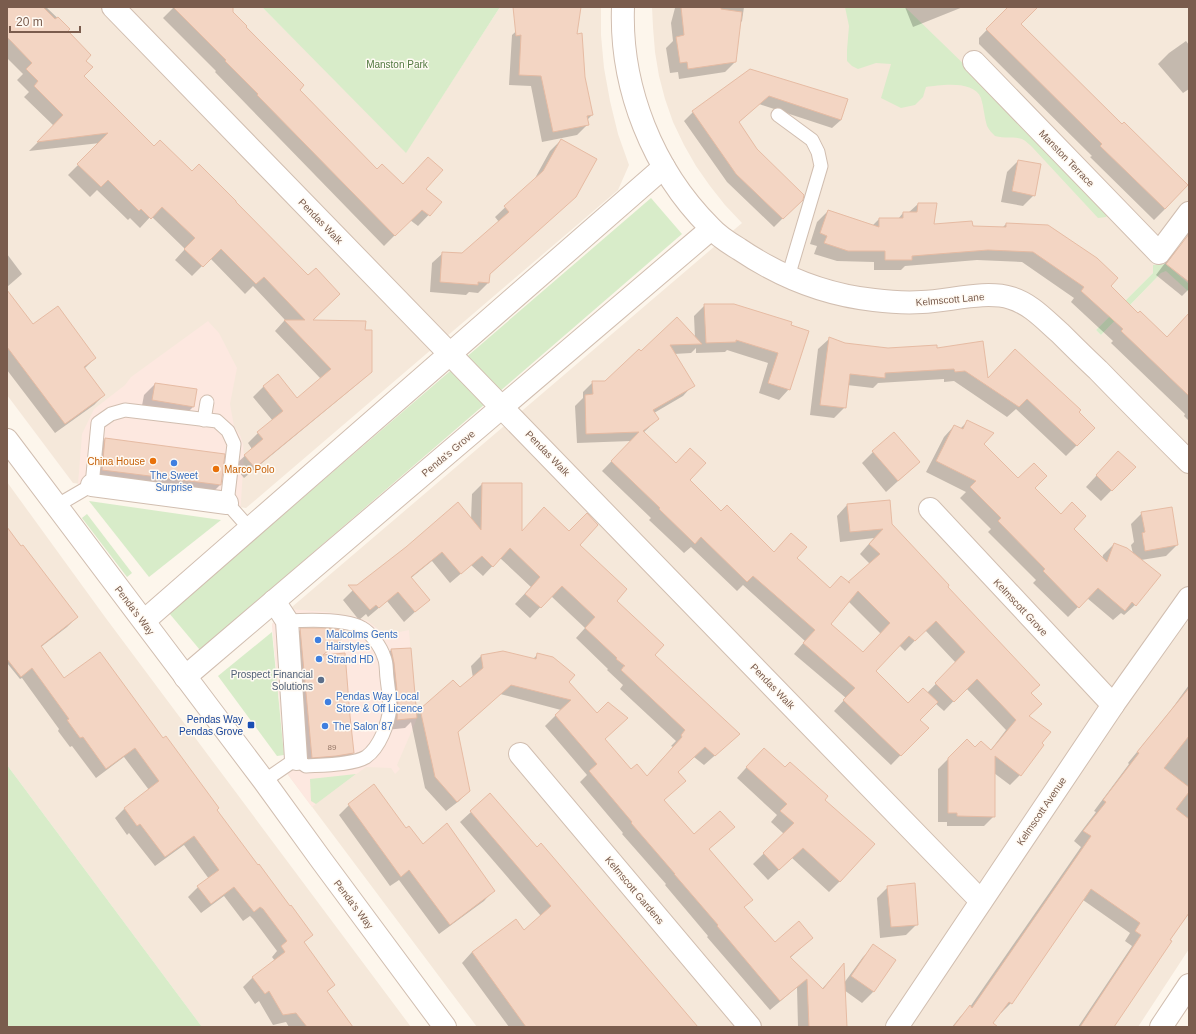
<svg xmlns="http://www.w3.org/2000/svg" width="1196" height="1034" viewBox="0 0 1196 1034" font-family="Helvetica,sans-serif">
<rect width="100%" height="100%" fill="#fdf6ec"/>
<g fill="#f5e8da">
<path d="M7,7H262L406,152L500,7H601V35L604,68L610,101L618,134L629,165L618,190L246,508L73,483L7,395Z"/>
<path d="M652,7H1189V284L1166,264L1153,265V273L1096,330L1101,335L1161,273L1167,270L1189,292V949L1138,1027H477L286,772L272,624L742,223L725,205L710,186L696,166L684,145L673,122L665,99L659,76L655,52L653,27Z"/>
<path d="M7,482L105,617L411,1027H202L7,765Z"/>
</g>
<g fill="#fde8e0">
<path d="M208,321L219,333L237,368L230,404L234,426L240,435L243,444L244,455L240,517L227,503L78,484L82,434L94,409L125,385L131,377Z"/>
<path d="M289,609L326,612L353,616L368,621L385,635L409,630L416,721L397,765L400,769L395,774L391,768L366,767L312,807L286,772L272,624Z"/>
</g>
<g fill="#d8ecc9">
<path d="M262,7H500L406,153Z"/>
<path d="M845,7H905L974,74L1109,213L1106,217L1098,218L1033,148C1030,145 1026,141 1022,139C1014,136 1004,139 995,136C992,133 989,130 987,126C984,117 984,107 981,98C974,80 941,85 926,87L923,97L915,105L901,108L881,98L891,64L876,63L858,69L852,66L847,61V50L849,26Z"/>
<path d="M651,198L682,234L200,650L169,613Z"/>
<path d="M1166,264L1189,284V292L1166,271L1161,273L1101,335L1096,330L1153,273V265Z"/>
<path d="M89,501L221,520L149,577Z"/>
<path d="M87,514L132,573L127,577L82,518Z"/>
<path d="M272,632L284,755L277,756L218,676Z"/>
<path d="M7,765L202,1027H7Z"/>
<path d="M356,774L316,804L311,801L310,779Z"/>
</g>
<g fill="#0003" fill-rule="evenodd">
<path d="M7,7H46L69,29L66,31L84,61L83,76L311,321L364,331L371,372L360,382L244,478L234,466L252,449L248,443L258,433L273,421L253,397L264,386L297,399L321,379L275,331L284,321H286L253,286L245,294L210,258L192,276L175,260L185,249L151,216L140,228L130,218L128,220L97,190L90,197L68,175L100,143L29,151L54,126L24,97L29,92L17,80L23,74L7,58Z"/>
<path d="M174,7H227L303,85L298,90L377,171L402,185L425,189L441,202L418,226L410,220L384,246L215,72L216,71L163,18Z"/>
<path d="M533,7H580L576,35L592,115L587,120L588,124L577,135L542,142L531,86L509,85L512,35L523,25Z"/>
<path d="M669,7H744L742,21L739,24L735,62L725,72L679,79L678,72L670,73L666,48L673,41L671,23L675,8Z"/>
<path d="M905,7H963L913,27Z"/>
<path d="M1009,7H1020V24L1122,125L1185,183L1165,209L1154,220L1090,157L1092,156L979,44V38Z"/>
<path d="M1186,41L1189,45V89L1183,93L1158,64L1169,53Z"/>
<path d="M750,70L841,120L832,128L759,104L738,123L756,149L802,199L774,227L727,182L684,121L693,112Z"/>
<path d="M561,140L575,197L489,275L488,283L478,293L469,292L466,295L430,292L432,263L443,253L463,255L499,222L495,217L534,180L550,151Z"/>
<path d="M1018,161L1034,195L1023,206L1001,202L1007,172Z"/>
<path d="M918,204L933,225L1002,228L1006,224L1109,286L1138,314L1167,338L1189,326V421L1184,416L1185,414L1111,343L1113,341L1071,302L1074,298L1022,262L977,260L905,266L901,270H874V262L837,261L814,254L817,246L810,244L817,222L828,211L872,226L879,219H898L903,213H908Z"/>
<path d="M1182,244L1189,249V289L1182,296L1156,275L1171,255Z"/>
<path d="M7,254L22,274L7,287Z"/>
<path d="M7,305L32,326L95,358L84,369L104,395L94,405L55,433L7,370Z"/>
<path d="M705,305L790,323L789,389L779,400L759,393L768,363L727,350L725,352L696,353V348L691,353L674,354L693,385L683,396L654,413L658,419L643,433L688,480L721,512L774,552L791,534L796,558L830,589L848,583L870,564L860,554L874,538L840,542L837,516L847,505L891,524L946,587L1030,694L1028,717L1041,743L1020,775L1010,785L994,773V816L984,826H947V822H938V769L967,740L975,748L990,751L1006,730L966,688L944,711L935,703L919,720L927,728L891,765L834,711L846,698L794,654L805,641L743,585L737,591L691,547L684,553L649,520L651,518L602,471L631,441L577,443L575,406L583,398V392L593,382H606L641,352L695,338L694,316ZM848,601L881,634L863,653L829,624ZM925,630L956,663L927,693L908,704L874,671L899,645L905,651Z"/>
<path d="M829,339L845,344L888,349H936L987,380L1077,413L1094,428L1066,456L1016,409L1007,417L954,381L944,382V379L878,383L873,388L847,385L845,407L834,418L810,415L818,349Z"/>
<path d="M155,384L193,407L182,418L141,411L144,395Z"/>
<path d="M968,421L982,444L1018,479L1034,488L1072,529L1102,559L1103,555L1114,544L1133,554L1131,545L1134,542L1131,524L1142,513L1177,545L1166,556L1141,560L1159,576L1135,605L1124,615L1121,613L1113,620L1087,598L1068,617L1033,583L1036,580L988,532L991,529L960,498L966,492L926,472L944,437L954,426L960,429Z"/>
<path d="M105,439L220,485L207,498L89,482L92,452Z"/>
<path d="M873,452L919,462L886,492L862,463Z"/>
<path d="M1118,452L1134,467L1101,501L1086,487Z"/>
<path d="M482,484H521V533L578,545L615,601L654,655L728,744L704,765L694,757L677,773L684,781L663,801L694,835L733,827L708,850L743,908L775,944L812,938L790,958L822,989L843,965L844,983L863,957L874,946L895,961L873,992L862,1003L844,990L846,1027H798L797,987L770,1010L707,937L708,936L665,885L666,884L622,834L623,833L580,782L587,775L545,726L561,710L500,694L457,733L469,790L459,801L446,811L425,788L411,722L405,728L386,730L380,661L391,650L416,715L421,710L460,689L473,678L471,666L481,656L532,660L538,654L568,682L604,740L630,771L646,777L673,747L671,746L676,741L620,689L623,685L607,670L608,669L576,638L585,628L551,596L530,618L515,604L531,587L500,558L483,576L471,565L450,583L432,561L411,578L429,599L404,622L387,601L368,617L366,614L359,620L343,600L353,590L471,520L472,494Z"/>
<path d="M7,528L77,617L67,627L41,647L64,679L216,810L258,866L312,935L303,943L334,985L327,992L352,1027H289L286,1022L273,1025L259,1001L255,1004L243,987L253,977L275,961L272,957L277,951L253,919L250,916L243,921L224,896L201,913L188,897L198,887L209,879L184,845L155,866L129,833L127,835L115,818L125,808L149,790L124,757L96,778L72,746L70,747L58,731L59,729L22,678L20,679L7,663Z"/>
<path d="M301,629L343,637L322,656L349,716L353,753L343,763L302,767L290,640Z"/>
<path d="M1189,685V911L1112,1027H1078L1132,946L1125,941L1130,933L1083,900L1011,1003L1001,1013H1000L989,1027H952L960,1017L970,1007L1081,847L1074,841L1096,812L1094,811L1129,764L1128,763L1171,710Z"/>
<path d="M753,760L785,768L824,800L840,881L829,892L792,858L768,880L753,864L784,834L771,822L777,815L737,778Z"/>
<path d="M349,805L406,829L423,846L494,890L484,901L439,934L399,880L390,886L339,815Z"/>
<path d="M471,812L697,1027H509L462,963L472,952L516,920L524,931L541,916L460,822Z"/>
<path d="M888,887L917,924L906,935L880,938L877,898Z"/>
</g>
<g fill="#f3d5c3" stroke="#e6bba3" fill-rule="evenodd">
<path d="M7,7H43L55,19L58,17L70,29L68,31L91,55L86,61L93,67L84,76L154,146L160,140L192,171L199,164L236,201V202L308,275L316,268L340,294L313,320L366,321L365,330H372V372L255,468L244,455L263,439L257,432L283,411L263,386L278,374L297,398L331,369L284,320H305L264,277L256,284L221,249L203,267L184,249L195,238L162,207L151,219L141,209L139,211L108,180L101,187L77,164L108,133L37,142L63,115L34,86L38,81L26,69L32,63L7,37Z"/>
<path d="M173,7H233V12L247,26L246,27L304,85L300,90L377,169L382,164L403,184L428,157L443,170L426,189L442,202L430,216L422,210L395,236L257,95L258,94L225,61L226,60Z"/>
<path d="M513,7H581L577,34L582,33L585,77L593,115L587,116L589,125L553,132L541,76L519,75L521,35L516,36Z"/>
<path d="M681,7H721V9L742,12L736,62L688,69L687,62L680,63L676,37L684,35Z"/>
<path d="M1008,7H1038L1021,24L1122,124L1124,122L1188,185L1165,209L1100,146L1102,144L986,29Z"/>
<path d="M750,69L848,99L841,120L769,96L739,122L757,149L804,195L803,200L783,219L736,174L692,111Z"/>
<path d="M561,139L597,159L576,197L490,274L489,283L478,282V285L440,282L442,252L462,253L509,212L504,206L543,171Z"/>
<path d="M1018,160L1041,164L1035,196L1012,191Z"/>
<path d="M918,203H937L934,224L972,221L973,226L1006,227V223L1048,225L1097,258L1118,278L1111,286L1138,313L1140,311L1167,337L1189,313V396L1121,331L1123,329L1081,291L1084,287L1033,252L988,250L912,256V260H885V251H848L824,243L827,236L820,233L828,210L879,227V218H903V212H917Z"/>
<path d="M1189,234V282L1166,264Z"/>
<path d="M7,290L33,324L58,306L96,358L84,367L105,395L65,424L7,347Z"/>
<path d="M704,304H734L792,322L791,325L809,331L790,390L768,383L778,353L736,340V342L706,343Z"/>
<path d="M677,317L702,344L670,345L695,386L653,410L659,419L643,431L676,463L690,448L706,463L690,480L721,511L727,505L774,552L791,533L807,547L797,558L830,588L841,576L850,583L848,582L880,554L869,544L883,529L850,532L847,504L890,500L892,524L949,585L948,587L1040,685L1031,693L1042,704L1029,716L1051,732L1042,743L1044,745L1021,776L995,756V817L957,816V813H948V758L967,739L975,747L981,741L991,750L1016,720L977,679L954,702L935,683L965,652L936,621L915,641L909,636L876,671L908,703L923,688L938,702L920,720L929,728L901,756L843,700L855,688L803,643L815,630L753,576L747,582L701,537L695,544L659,509L660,508L611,461L639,432L586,434L585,395L593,394L592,381H605L639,349L641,351ZM858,591L890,623L863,652L831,624Z"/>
<path d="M829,337L845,343L888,348L937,345V348L983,341L988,378L1015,349L1081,410L1079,412L1095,428L1077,446L1027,399L1019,407L965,371L955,372L954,369L885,373V378L850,374L846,408L820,405Z"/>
<path d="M155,383L197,389L194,407L152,400Z"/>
<path d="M967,420L994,433L984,444L1018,478L1034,463L1047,476L1035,488L1061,514L1072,502L1086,516L1074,529L1107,562L1114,543L1127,548L1161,575L1136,606L1132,602L1125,611L1098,588L1079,608L1043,571L1045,569L998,521L1001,518L970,487L976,481L936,461L954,425L963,429Z"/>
<path d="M894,432L920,462L898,481L872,451Z"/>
<path d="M105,438L225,454L221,485L102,470Z"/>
<path d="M1118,451L1136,467L1112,491L1096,475Z"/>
<path d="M482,483H522V531L544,507L569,531L587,513L598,525L580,545L627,589L617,601L664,645L655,655L740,734L715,756L705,747L678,772L686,781L664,800L694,834L720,811L735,827L709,849L753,900L744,907L775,942L799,921L813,938L790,957L823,989L844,963L847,1027H809L807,979L780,1001L717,926L718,925L674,874H675L631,823L632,822L589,771L597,764L555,715L571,700L511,685L458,732L470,791L457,802L435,777L420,709L453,680L460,687L483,668L481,655L503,651L536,659L537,653L553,657L575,675L569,682L597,713L608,702L628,718L605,739L631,769L637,764L647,776L682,737L681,735L685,730L621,670L624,666H625L616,659L617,658L585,628L595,617L562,586L541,608L525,594L540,577L510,548L493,567L482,556L461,574L442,552L411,577L430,600L415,612L398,592L379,608L376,605L370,610L348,585H357L406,547L458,502L481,530Z"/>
<path d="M1172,507L1178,545L1145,551L1142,533L1145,532L1141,512Z"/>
<path d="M7,527L21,546L23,545L78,617L41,646L64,678L100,652L163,738L166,736L219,808L217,810L258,865L259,864L290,906L291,905L313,935L304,942L335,985L327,991L353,1027H307L296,1013L283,1015L269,991L265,994L252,977L285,952L281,946L287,941L263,909L260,907L254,912L234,887L211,904L197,886L219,870L194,836L165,857L140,824L137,826L124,808L159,781L135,748L106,769L83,737L80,738L67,720L69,719L32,668L21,677L7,659Z"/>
<path d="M300,628H325L344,630V637L323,655L345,653L350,716L354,753L336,756L312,758Z"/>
<path d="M411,648L417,718L397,720L398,700L394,663L391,649Z"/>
<path d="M1189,688V736L1164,768L1189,787V792L1176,809L1189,819V913L1170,940L1172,941L1114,1027H1080L1141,935L1135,931L1140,923L1091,889L1012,1004L1009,1002L993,1023L998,1027H953L970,1005L972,1008L1091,836L1083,831L1106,802L1103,800L1139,753L1137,752Z"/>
<path d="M764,748L785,767L790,762L828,796L825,800L875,844L840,882L803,848L779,870L763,853L794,823L780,811L787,804L746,767Z"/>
<path d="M374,784L406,828L409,826L423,844L447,823L495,891L450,925L409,870L401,877L348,804Z"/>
<path d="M490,793L537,847L541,843L698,1027H526L472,952L516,919L524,930L551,906L470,811Z"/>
<path d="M915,883L918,925L891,927L887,886Z"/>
<path d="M873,944L896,960L874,992L851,976Z"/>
</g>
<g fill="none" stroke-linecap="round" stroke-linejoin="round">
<g stroke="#d1beb0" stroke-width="15">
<g id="lane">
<path d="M778,115L812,140L818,152L821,166L788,277"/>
<path d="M204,420L207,402"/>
<path d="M56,506L92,485L98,423L111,414L125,410L217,421L228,431L234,444L227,503L250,529"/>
<path d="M264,781L296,759L306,766C322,765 353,765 366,757C380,747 388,724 390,708C390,698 388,688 387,678C386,671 387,663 384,657C381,647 371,633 362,628C346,618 305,620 287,621"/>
</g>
</g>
<g stroke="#d1beb0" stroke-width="24">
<g id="street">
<path d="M113,7L981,901"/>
<path d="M623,7C620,88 653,170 710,227C718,236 729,243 739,249C779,276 826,295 874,300C890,302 906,303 922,302C949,301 985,290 1011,298C1031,304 1045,320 1060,333C1073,346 1085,358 1098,370C1128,401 1159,432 1189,462"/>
<path d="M974,62L1159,253L1189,213"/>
<path d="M7,440L264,781L322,861L445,1027"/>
<path d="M92,485L227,503"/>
<path d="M930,509L1113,705"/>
<path d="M274,601L287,621L296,759"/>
<path d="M144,621L664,167"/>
<path d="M185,677L711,229"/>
<path d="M520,754L750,1027"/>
<path d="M897,1027L1113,705L1189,598"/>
<path d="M1161,1027L1189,985"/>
</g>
</g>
<use href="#lane" stroke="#fff" stroke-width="13"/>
<use href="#street" stroke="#fff" stroke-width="22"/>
</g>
<g fill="#e8710a" stroke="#fffaf3" stroke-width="1.5">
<circle cx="153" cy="461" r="4"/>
<circle cx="216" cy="469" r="4"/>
</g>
<g fill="#3f7fe0" stroke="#fffaf3" stroke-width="1.5">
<circle cx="174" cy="463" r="4"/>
<circle cx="318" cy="640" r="4"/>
<circle cx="319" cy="659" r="4"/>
<circle cx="328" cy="702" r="4"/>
<circle cx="325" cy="726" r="4"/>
</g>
<circle fill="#5c6f8a" stroke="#fffaf3" stroke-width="1.5" cx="321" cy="680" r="4"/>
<rect fill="#1a4fb4" stroke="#fffaf3" stroke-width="1.5" x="247" y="721" width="8" height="8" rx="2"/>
<g text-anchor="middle" stroke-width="3" stroke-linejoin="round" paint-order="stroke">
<g font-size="8" fill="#987a6a">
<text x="332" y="750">89</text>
</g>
<g font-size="10" fill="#537a41" stroke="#fffaf3">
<text x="397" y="68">Manston Park</text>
</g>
<g font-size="10" fill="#7a5c4d" stroke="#fffaf3">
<text transform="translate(1067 158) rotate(46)" y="4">Manston Terrace</text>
<text transform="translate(321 221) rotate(46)" y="4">Pendas Walk</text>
<text transform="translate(950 299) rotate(-5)" y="4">Kelmscott Lane</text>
<text transform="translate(448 453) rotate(-40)" y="4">Penda's Grove</text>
<text transform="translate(548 453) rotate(46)" y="4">Pendas Walk</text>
<text transform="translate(1021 607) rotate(47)" y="4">Kelmscott Grove</text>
<text transform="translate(135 610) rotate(53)" y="4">Penda's Way</text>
<text transform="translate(773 686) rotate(46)" y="4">Pendas Walk</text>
<text transform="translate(1041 811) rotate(-56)" y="4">Kelmscott Avenue</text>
<text transform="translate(635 890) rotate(50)" y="4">Kelmscott Gardens</text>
<text transform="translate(354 904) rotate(53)" y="4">Penda's Way</text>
</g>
<g font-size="10" fill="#c56008" stroke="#fffaf3" text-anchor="end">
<text x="145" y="465">China House</text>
<text x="224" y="473" text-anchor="start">Marco Polo</text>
</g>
<g font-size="10" fill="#366cbe" stroke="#fffaf3" text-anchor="start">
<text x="174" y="479" text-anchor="middle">The Sweet<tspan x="174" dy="12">Surprise</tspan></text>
<text x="326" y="638">Malcolms Gents<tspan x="326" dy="12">Hairstyles</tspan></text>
<text x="327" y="663">Strand HD</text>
<text x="336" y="700">Pendas Way Local<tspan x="336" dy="12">Store &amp; Off Licence</tspan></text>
<text x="333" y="730">The Salon 87</text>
</g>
<g font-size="10" fill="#4e5e75" stroke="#fffaf3" text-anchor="end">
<text x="313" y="678">Prospect Financial<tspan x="313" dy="12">Solutions</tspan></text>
</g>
<g font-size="10" fill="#164399" stroke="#fffaf3" text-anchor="end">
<text x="243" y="723">Pendas Way<tspan x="243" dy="12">Pendas Grove</tspan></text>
</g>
</g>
<rect width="1196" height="1034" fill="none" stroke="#7a5c4d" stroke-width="16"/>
<path d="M10 26v6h70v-6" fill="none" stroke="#7a5c4d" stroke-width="2"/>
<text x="16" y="26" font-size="12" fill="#7a5c4d" stroke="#fffaf3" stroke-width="3" paint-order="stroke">20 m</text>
</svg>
